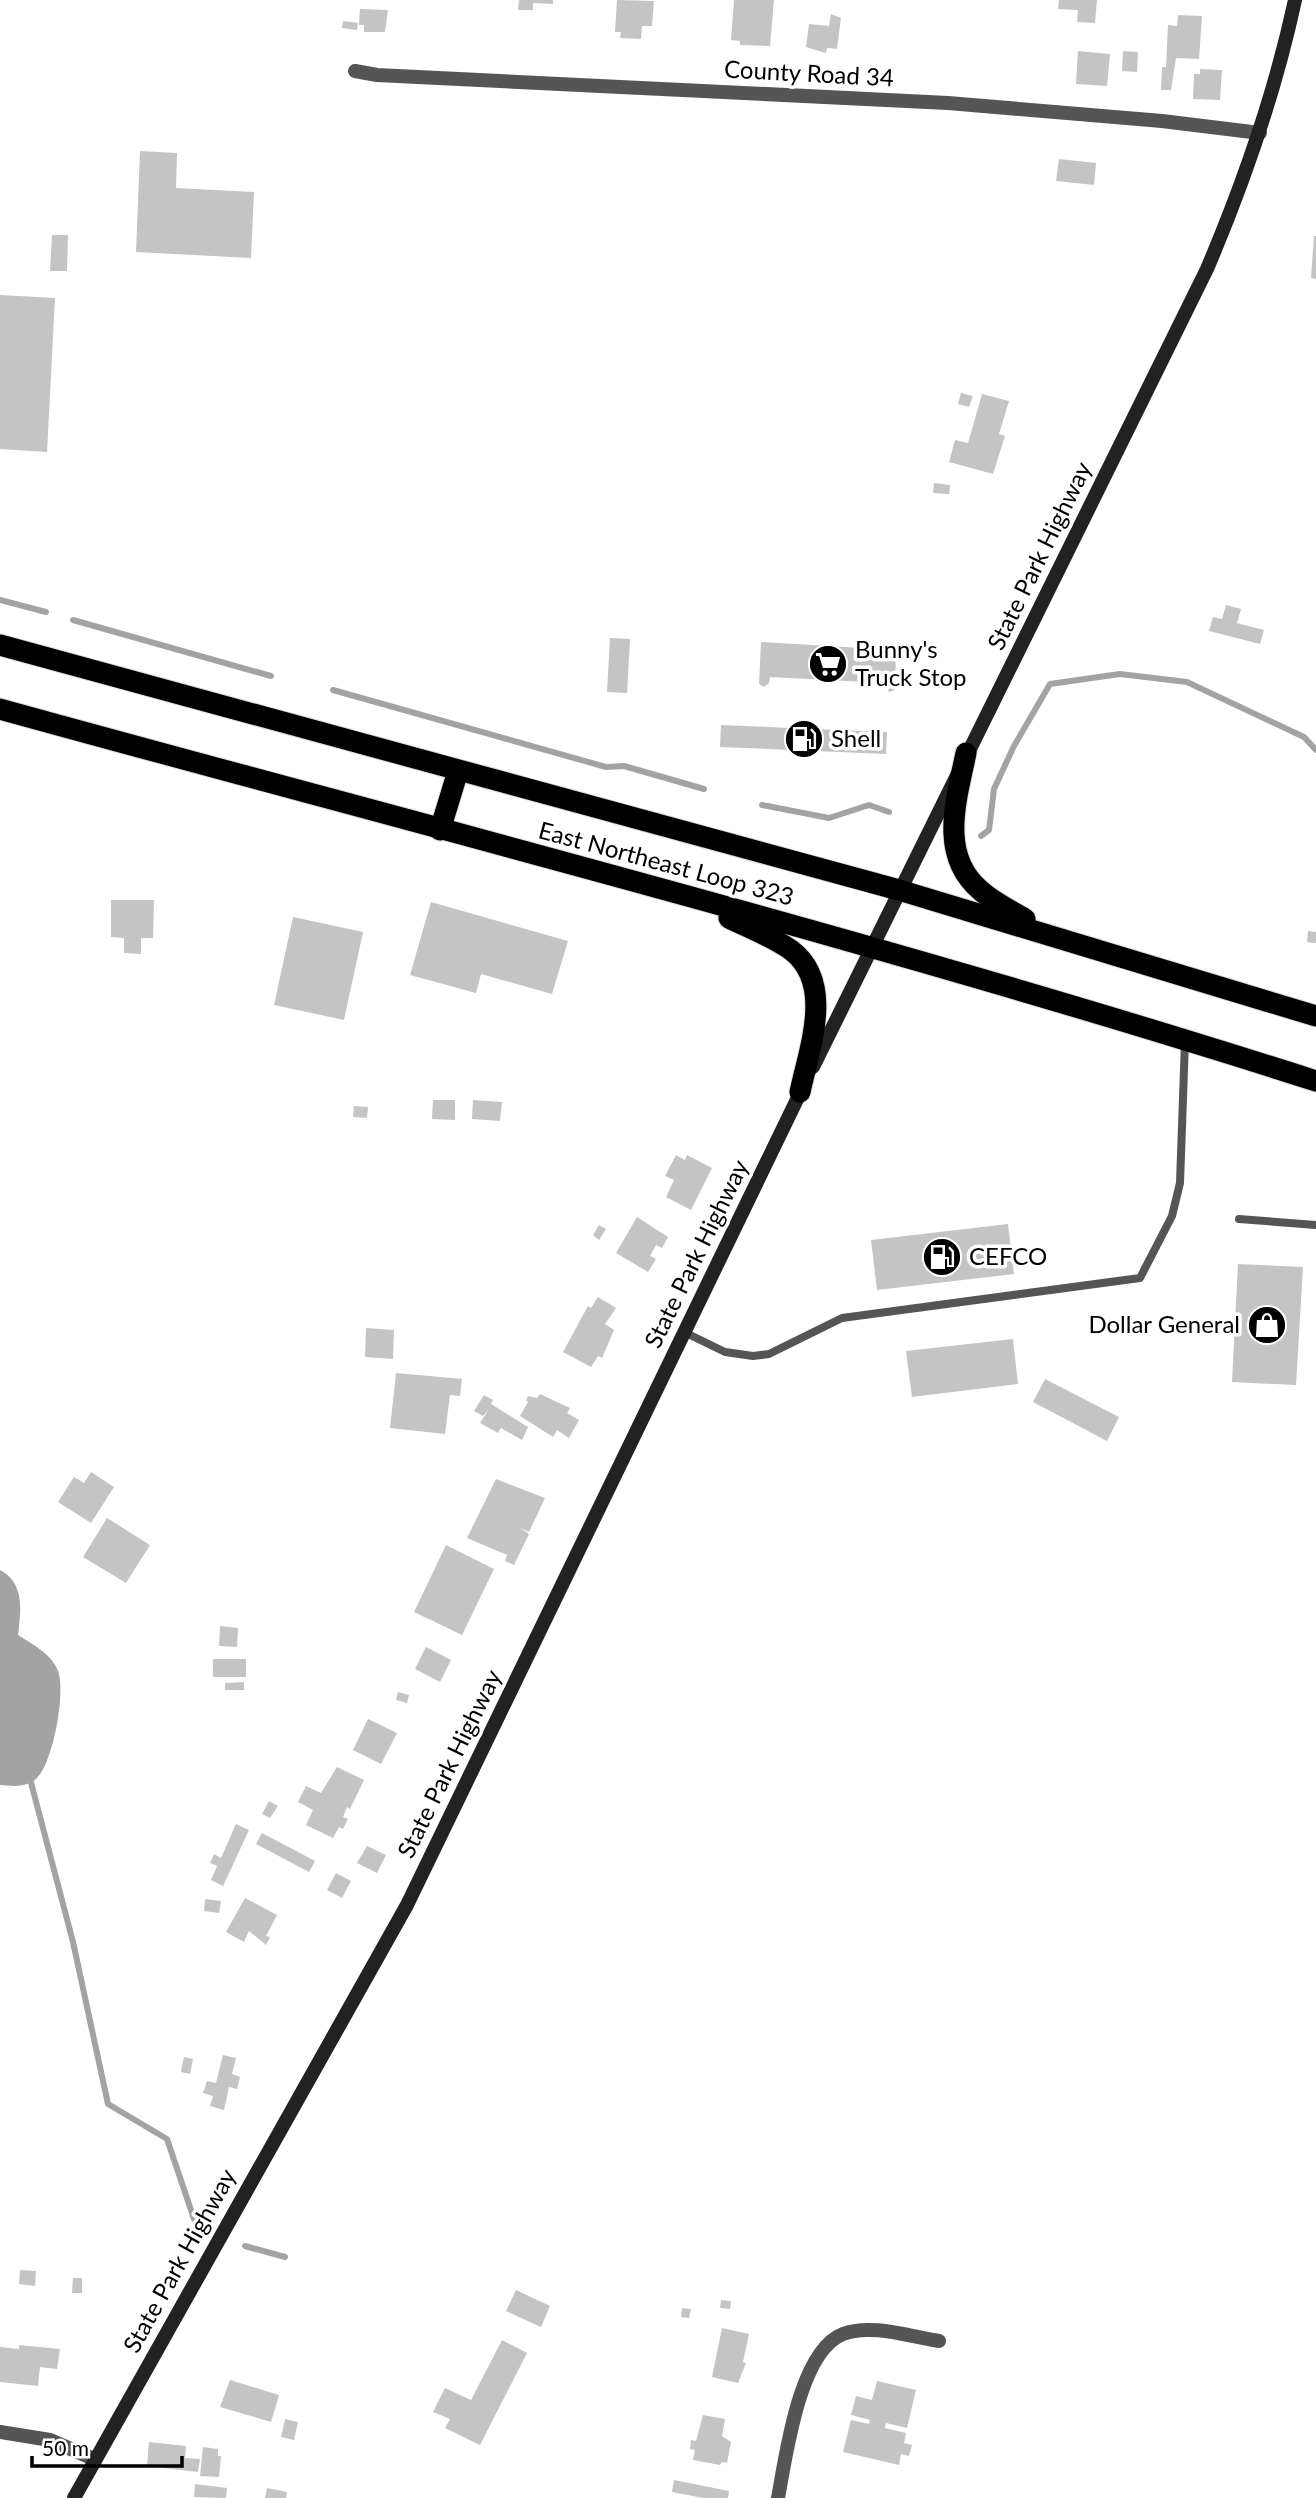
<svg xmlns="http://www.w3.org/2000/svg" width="1316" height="2498" viewBox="0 0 1316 2498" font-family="Lato,sans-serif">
<rect width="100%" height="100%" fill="#fff"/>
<path fill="#a3a3a3" d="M0,1570C25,1583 21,1611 18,1635C32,1644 52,1654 58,1671C66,1692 53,1764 36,1779C25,1788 13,1786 0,1785Z"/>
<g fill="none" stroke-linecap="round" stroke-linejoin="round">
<g stroke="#a3a3a3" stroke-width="6">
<path d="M0,600L46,612"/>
<path d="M73,620L271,676"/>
<path d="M333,690L606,767L624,766L704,789"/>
<path d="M762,805L829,818L869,805L889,812"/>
<path d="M981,836L989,830L994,789L1014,746L1050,684L1120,674L1187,682L1304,737L1316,750"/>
<path d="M29,1775L73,1942L108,2104L167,2139L194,2219"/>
<path d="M245,2246L285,2257"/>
</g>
</g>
<g fill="#c4c4c4">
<path d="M519,0H553V4L533,3V10H518Z"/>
<path d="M617,0L654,1L652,26H642L641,39L620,38L621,32H615Z"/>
<path d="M734,0H774L770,46L740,45V41L731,40Z"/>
<path d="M1059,0H1097L1095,23L1077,22L1078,10L1058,9Z"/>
<path d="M360,9L388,10L385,32H364V25H359Z"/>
<path d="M831,14L841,18L837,49L827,48L826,53L806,47L809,24L829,26Z"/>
<path d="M1178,15L1202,16L1199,59L1176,58L1171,90H1161L1162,67H1166L1168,25L1177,26Z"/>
<path d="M343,21L358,23L357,30L342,28Z"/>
<path d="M1078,51L1110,54L1107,86L1076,84Z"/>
<path d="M1123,51L1138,52L1137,72L1122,71Z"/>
<path d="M1200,69L1222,70L1220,100L1193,99L1194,74H1200Z"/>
<path d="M140,151L177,153L176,188L254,192L251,258L136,252Z"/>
<path d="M1059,159L1096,163L1094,185L1056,181Z"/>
<path d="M52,235H68L67,271H50Z"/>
<path d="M1314,236H1316V279L1311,278Z"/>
<path d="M0,295L55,298L47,452L0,449Z"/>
<path d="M961,393L973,396L969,407L958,404Z"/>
<path d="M982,394L1009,401L999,434L1005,436L993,474L949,462L955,440L968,443Z"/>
<path d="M934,483L950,485L949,494L933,493Z"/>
<path d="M1226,605L1241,609L1237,623L1264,630L1260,644L1209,631L1213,617L1222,619Z"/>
<path d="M610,638L630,639L627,693L607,692Z"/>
<path d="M761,642L896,650L895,690L889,692L885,683L770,677L769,683L764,687L759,684Z"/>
<path d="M721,725L887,732L886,754L720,747Z"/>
<path d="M111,900H154L153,938H141V954L124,953V938L111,937Z"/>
<path d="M431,902L568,941L552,994L481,974L476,993L410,975Z"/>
<path d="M293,917L363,932L344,1020L274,1005Z"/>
<path d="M1308,931L1316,932V943L1307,942Z"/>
<path d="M433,1100H455V1120L432,1119Z"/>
<path d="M473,1100L502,1102L500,1121L472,1119Z"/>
<path d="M354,1106L368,1107L367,1118L353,1117Z"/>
<path d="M676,1155L685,1160L687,1155L712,1168L691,1210L666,1197L674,1180L665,1176Z"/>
<path d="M637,1217L668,1237L662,1248L656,1245L650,1256L656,1259L648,1272L616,1253Z"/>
<path d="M1008,1224L1014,1274L877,1290L871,1240Z"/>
<path d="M599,1225L606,1229L599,1240L593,1235Z"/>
<path d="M1238,1264L1303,1267L1296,1385L1232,1382Z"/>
<path d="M598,1297L616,1308L605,1324L614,1330L602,1358L598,1356L591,1367L563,1352L588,1306L591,1308Z"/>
<path d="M366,1328L394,1330L393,1359L365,1357Z"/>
<path d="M1013,1339L1018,1384L912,1397L906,1351Z"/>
<path d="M396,1373L462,1379L460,1396L450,1395L445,1434L390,1428Z"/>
<path d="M1045,1379L1119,1417L1107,1441L1033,1402Z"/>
<path d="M540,1394L570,1408L567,1413L579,1420L569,1438L557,1430L553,1437L520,1416L528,1402L526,1400L528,1396L537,1398Z"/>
<path d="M484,1395L493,1400L491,1404L528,1427L522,1440L501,1428L498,1433L480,1423L489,1409L483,1416L474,1411Z"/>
<path d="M91,1472L114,1487L91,1523L58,1502L74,1477L84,1483Z"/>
<path d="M496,1479L545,1498L529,1532L520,1528L529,1534L514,1565L505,1561L507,1555L467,1538Z"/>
<path d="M107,1518L150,1545L126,1583L83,1557Z"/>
<path d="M446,1545L494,1569L462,1635L414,1612Z"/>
<path d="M220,1626L238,1628L237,1647L219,1646Z"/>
<path d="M426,1647L451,1660L440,1682L415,1669Z"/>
<rect x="213" y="1659" width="33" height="18"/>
<path d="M244,1682V1690H225V1683Z"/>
<path d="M398,1692L409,1695L407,1703L396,1700Z"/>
<path d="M368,1719L397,1733L381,1764L353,1750Z"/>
<path d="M337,1767L364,1780L350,1809L347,1807L343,1817L348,1819L343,1829L339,1827L333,1838L306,1825L313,1810L298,1802L306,1786L321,1793Z"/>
<path d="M269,1801L278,1806L270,1818L262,1814Z"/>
<path d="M236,1824L249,1830L223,1886L211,1880L217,1866L210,1863L214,1854L221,1858Z"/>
<path d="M262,1833L315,1861L309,1872L256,1844Z"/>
<path d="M367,1846L386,1855L377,1873L357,1863Z"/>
<path d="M336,1873L351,1881L342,1898L327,1890Z"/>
<path d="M245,1898L277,1915L266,1936L270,1937L266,1945L249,1931L244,1942L226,1932Z"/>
<path d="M205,1899L221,1901L219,1913L204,1911Z"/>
<path d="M223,2055L236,2058L232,2074L240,2077L237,2089L229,2087L224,2110L210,2106L213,2096L203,2093L207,2081L216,2083Z"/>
<path d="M184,2057L193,2059L190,2074L181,2072Z"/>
<path d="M20,2270L36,2271L35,2286L19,2284Z"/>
<path d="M73,2278H82V2293H72Z"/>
<path d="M516,2290L550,2306L541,2327L506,2311Z"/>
<path d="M721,2300L731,2301L730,2309L720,2308Z"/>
<path d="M682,2308L691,2309L689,2318L681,2317Z"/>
<path d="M722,2328L749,2334L743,2362L746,2363L738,2383L712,2377Z"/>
<path d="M502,2340L527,2353L480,2445L445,2428L450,2419L433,2412L445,2388L471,2400Z"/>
<path d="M19,2345L60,2349L57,2369L40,2367L38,2386L0,2382V2347L19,2349Z"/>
<path d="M230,2380L279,2395L271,2422L220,2407Z"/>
<path d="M877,2381L916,2390L907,2428L886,2423L885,2428L906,2433L904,2443L912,2445L909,2456L901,2454L899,2465L843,2452L851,2420L869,2424L870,2420L851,2415L856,2396L872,2400Z"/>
<path d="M703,2415L725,2419L722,2436L731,2442L727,2463L722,2462L720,2465L693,2460L695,2450L690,2449L691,2440L696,2441Z"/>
<path d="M285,2419L298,2422L294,2440L281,2437Z"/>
<path d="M149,2442L186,2446L185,2458L200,2459L198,2472L147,2466Z"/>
<path d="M203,2447L218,2449V2456H221L219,2477L200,2476Z"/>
<path d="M674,2480L729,2491L728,2498H703L672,2492Z"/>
<path d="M195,2484L227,2488L226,2498L194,2497Z"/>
<path d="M267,2488L287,2492L286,2498H265Z"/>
</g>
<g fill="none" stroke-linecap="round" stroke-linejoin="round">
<g stroke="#dbdbdb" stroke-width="23">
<g id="highway">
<path d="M0,645L899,890L1316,1016"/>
<path d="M0,709C439,830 882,942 1316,1081"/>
<path d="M966,753C957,798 938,854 980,890C993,902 1010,910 1025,919"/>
<path d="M440,830L458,771"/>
<path d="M729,918C749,928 773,937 791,950C835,983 809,1049 800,1092"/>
</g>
</g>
<g stroke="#555" stroke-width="8">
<path d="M1239,1219L1316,1225"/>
<path d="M684,1332L725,1352L753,1356L769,1354L842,1318L1140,1278L1172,1216L1180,1183L1185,1041"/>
</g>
<g stroke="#555" stroke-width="14">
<path d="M355,71L377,75L948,103L1162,121L1260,133"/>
<path d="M0,2432L50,2440L94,2459"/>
<path d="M778,2498C786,2456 799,2351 843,2334C871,2323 911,2337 939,2341"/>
</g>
<g stroke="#222" stroke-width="14">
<path d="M813,1067L1207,269C1244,182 1275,93 1295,0"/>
<path d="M74,2498L407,1905L804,1085"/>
</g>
<use href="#highway" stroke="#000" stroke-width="21"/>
</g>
<defs>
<g id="supermarket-disc" transform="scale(2.0125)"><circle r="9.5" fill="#000" stroke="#fff"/><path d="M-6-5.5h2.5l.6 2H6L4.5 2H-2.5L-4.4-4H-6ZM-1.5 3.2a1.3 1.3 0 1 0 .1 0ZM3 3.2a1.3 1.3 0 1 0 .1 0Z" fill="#fff"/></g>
<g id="fuel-disc" transform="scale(2.0125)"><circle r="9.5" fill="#000" stroke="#fff"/><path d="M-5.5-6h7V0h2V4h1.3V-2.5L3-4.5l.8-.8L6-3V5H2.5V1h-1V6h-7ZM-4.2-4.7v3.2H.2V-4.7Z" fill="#fff"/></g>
<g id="shop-disc" transform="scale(2.0125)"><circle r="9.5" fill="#000" stroke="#fff"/><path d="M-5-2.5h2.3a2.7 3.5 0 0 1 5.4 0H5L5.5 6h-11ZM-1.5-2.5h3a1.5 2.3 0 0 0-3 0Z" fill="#fff"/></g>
</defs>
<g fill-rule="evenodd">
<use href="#supermarket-disc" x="828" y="664"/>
<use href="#fuel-disc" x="804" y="739"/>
<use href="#fuel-disc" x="942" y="1257"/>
<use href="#shop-disc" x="1267" y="1325"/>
</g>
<g text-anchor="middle" stroke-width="7" stroke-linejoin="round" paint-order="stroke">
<g font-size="24" fill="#000" stroke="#fff">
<text transform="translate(809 74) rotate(3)" y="8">County Road 34</text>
<text transform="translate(1040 556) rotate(-64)" y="8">State Park Highway</text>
<text transform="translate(666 864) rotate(15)" y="8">East Northeast Loop 323</text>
<text transform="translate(697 1254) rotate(-64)" y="8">State Park Highway</text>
<text transform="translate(450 1764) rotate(-64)" y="8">State Park Highway</text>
<text transform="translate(180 2261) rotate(-61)" y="8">State Park Highway</text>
</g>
<g font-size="24" fill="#000" stroke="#fff" text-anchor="start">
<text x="855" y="658">Bunny's<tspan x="855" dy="28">Truck Stop</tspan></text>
<text x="831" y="747">Shell</text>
<text x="969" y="1265">CEFCO</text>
<text x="1240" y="1333" text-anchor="end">Dollar General</text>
</g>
</g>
<path d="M32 2456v10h150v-10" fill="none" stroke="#000000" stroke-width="3.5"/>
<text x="42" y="2456" font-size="21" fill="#000000" stroke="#ffffff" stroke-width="5" paint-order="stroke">50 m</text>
</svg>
